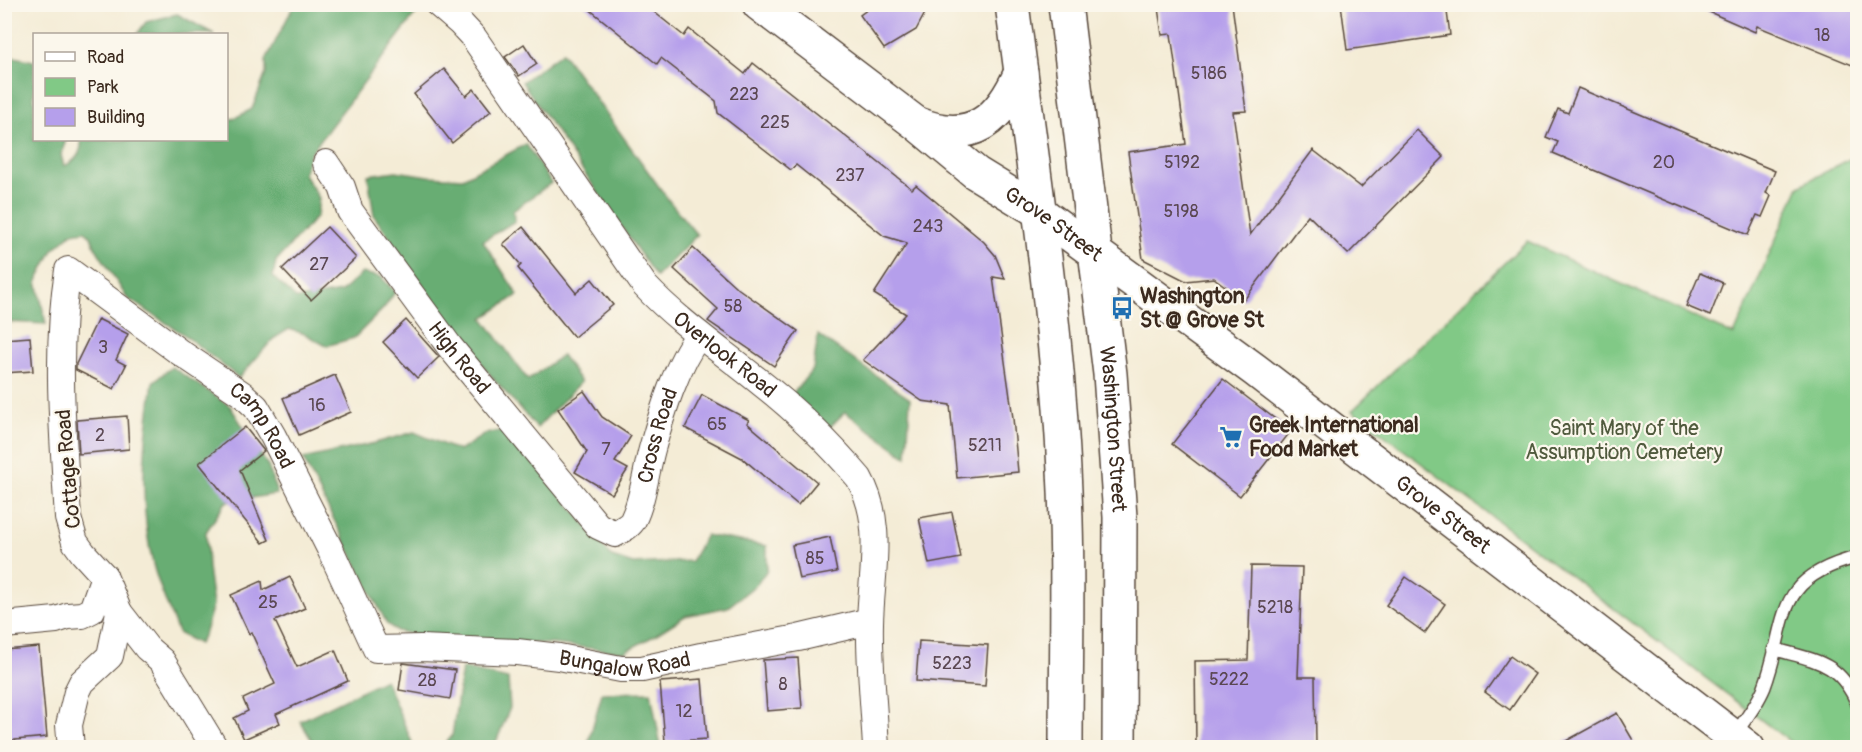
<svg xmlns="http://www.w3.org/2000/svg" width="1862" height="752" viewBox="0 0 1862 752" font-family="Pangolin,sans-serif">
<rect width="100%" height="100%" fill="#fbf7ec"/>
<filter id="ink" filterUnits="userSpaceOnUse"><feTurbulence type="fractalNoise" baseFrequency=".0167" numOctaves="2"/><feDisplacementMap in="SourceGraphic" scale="12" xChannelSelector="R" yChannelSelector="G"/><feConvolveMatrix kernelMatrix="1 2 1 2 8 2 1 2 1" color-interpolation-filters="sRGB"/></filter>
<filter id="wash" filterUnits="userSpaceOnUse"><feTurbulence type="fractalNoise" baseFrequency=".008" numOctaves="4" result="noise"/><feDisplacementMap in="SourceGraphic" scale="24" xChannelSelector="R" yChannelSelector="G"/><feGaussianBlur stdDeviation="1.35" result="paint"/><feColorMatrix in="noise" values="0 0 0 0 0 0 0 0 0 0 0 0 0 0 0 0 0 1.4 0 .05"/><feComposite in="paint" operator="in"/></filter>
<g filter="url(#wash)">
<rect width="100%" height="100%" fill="#f4ecd6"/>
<path fill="#81c986" stroke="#5e7a52" stroke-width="1.5" d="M1857,155V747H1797L1352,411L1527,241L1734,335L1799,186Z"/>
<g fill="#68ad73" stroke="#526c48" stroke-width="1.5">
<path d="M294,5H419L420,8L309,155L304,174L319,198L317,216L276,261L273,277L297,299L341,292L362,273L381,277L395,292L384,308L354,338L326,346L305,334L289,329L273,339L239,378L182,333L127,298L95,247L91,236L85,231L72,233L53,250L37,281L46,324L5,322V55L34,61V140H66L61,155L64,166C76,161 82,152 81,140H226L227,118L233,119L252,109L266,73V60Z"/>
<path d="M177,14L214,34H137L146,22Z"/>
<path d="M562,52L670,202L697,235L656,277L522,82Z"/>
<path d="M526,144L551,183L513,211L515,221L483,241L518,295L483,318L528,380L562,355L581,382L537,428L491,376L423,285L374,216L368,175L396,171L429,176L463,178Z"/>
<path d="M818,335L910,399L907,457L845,412L828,429L790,397L813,369Z"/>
<path d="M172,367L230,406L268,466L277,494L226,502L206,532L208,567L213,605L205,632L199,644L178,633C170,611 159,588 153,564C138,502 144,444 153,382Z"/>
<path d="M508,429L612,557L633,564L691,561L706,535L767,546V570L757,584L728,607L685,616L652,637L624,652L552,644L431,638L397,631L387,624L303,459L375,443L414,432L459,451L485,434Z"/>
<path d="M462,668L508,679L510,708L494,747H442L452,736Z"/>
<path d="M385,679L414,747H316L300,721Z"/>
<path d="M651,692L661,747H587L602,693Z"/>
</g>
<g id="blocks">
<g fill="#b59feb">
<path d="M583,4H644L684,36L689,29L745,74L753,63L912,189L916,185L984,242L995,255L1005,279L993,277L1013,418L1018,472L957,478L950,405L922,401L863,360L906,314L874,294L907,243L884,236L796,165L791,170L718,113L716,101L661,58L657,64Z"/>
<path d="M875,4H930L916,30L884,49L860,15Z"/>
<path d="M1184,4H1232L1246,111L1233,112L1250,235L1313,150L1361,187L1417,130L1444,157L1348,254L1308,215L1244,300L1214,278L1186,281L1143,259L1128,152L1186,144L1171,34L1162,35L1158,8Z"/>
<path d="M1341,4H1446L1450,35L1347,50Z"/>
<path d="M1691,4H1857V67L1757,26L1755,32Z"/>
<path d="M524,44L537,64L519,76L505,57Z"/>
<path d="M444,69L466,96L474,89L491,111L452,143L414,94Z"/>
<path d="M1578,88L1775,171L1766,193L1771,196L1762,217L1757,215L1748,235L1553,153L1558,142L1546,137L1558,109L1568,113Z"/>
<path d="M327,227L356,258L311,300L282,269Z"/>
<path d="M523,227L576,293L592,279L613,305L574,337L518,268L521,265L503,244Z"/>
<path d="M693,248L736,287L798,331L774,366L708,321L718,309L674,269Z"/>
<path d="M1700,273L1723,283L1710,316L1686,306Z"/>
<path d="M98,319L128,334L116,360L126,365L114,389L76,370V364Z"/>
<path d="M406,320L439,357L417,378L383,342Z"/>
<path d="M30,337L33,371L4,373V339Z"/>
<path d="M335,375L351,412L299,435L283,398Z"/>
<path d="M1223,379L1291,431L1240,496L1172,444Z"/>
<path d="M584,391L602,417L631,436L615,462L628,469L612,494L575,472L587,452L558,409Z"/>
<path d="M702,395L749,420L747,423L817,482L798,505L742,458L685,428Z"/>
<path d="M127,416L129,449L79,454L77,420Z"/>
<path d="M245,427L264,451L240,470L269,540L263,543L199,463Z"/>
<path d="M952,512L961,558L929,564L919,518Z"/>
<path d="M830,537L837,572L799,579L792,545Z"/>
<path d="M1251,566L1302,567L1298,677H1315L1316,744L1248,745V747H1196L1195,661L1248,660Z"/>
<path d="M290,577L305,608L275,621L297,667L335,650L348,681L276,714L280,723L244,739L234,718L248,711L243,699L275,684L251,632L249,634L231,595L262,581L263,590Z"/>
<path d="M1406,577L1445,604L1425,633L1386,605Z"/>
<path d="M919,641L988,645L985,686L916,681Z"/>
<path d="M39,647L47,737L4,741V650Z"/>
<path d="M1510,656L1535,674L1510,710L1485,692Z"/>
<path d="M798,658L802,708L767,711L763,660Z"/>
<path d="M403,663L455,670L450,699L399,690Z"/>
<path d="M702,679L707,739L665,742L660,682Z"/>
<path d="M1617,713L1637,747H1555Z"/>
</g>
</g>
</g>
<g filter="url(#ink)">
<use href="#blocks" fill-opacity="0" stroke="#57473a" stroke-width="1.5"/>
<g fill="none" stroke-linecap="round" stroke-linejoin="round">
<g stroke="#57473a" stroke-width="15">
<g id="lane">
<path d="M1774,649C1816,661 1839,661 1858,705"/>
<path d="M1734,735C1745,720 1757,705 1764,688C1789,622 1770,579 1858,557"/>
</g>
</g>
<g stroke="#57473a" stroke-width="28">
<g id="street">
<path id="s1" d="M438,4L460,23L474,38L645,286C680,323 722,351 761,383C797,411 830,444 859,478C885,524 871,573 870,623C869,664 874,706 876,748"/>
<path id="s2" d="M326,163L342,187L350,211L450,347L598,526L615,534C621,530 630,526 633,520C643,500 646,471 652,449C662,413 676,365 699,335"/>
<path d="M119,612L147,648L162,661L215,748"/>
<path d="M4,625L56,620L68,616L82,615L92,610L104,576"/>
<path id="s3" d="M71,748L69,725L77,692L82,682L110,656L119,612L104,576L83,553L75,542L68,518C63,435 55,352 68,270L178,351L242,394L256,407L273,436L331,551L376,649L421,648L517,652L559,657L621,669H642L701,656L798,638L870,621"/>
</g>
</g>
<g stroke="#57473a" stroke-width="36">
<g id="secondary">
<path id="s4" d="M759,4L917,124L976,173L1038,211L1255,370L1748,748"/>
<path d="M918,124C972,145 1000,120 1021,72"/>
</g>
</g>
<g stroke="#57473a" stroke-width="36">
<g id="primary">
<path d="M1012,4C1032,159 1056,314 1064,470C1069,562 1066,655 1066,748"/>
<path id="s5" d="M1065,4L1110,374L1120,517L1119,748"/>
</g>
</g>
<use href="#lane" stroke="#fff" stroke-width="12"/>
<use href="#street" stroke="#fff" stroke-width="26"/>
<use href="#secondary" stroke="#fff" stroke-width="33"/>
<use href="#primary" stroke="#fff" stroke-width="33"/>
</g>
</g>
<defs>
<g id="bus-bare" transform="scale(1.8)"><path d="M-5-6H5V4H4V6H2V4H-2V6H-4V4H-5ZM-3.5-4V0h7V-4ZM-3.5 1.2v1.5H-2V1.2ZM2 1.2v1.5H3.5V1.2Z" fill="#1f6fb2" stroke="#fbf7ec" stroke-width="2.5" paint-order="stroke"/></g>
<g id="supermarket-bare" transform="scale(1.8)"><path d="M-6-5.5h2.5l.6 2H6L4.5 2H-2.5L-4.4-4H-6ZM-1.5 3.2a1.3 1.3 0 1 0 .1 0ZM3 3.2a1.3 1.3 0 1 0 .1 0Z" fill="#1f6fb2" stroke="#fbf7ec" stroke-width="2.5" paint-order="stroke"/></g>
</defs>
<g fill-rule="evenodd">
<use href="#bus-bare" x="1122" y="308"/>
<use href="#supermarket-bare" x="1231" y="437"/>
</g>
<g text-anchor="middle" stroke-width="4.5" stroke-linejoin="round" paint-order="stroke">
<g font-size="18" fill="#5a4751">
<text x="1822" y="41">18</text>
<text x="1209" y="79">5186</text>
<text x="744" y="100">223</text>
<text x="775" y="128">225</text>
<text x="1182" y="168">5192</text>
<text x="1664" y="168">20</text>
<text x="850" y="181">237</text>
<text x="1181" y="217">5198</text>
<text x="928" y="232">243</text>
<text x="319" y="270">27</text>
<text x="733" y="312">58</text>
<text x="103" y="353">3</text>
<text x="317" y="411">16</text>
<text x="717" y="430">65</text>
<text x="100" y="441">2</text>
<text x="985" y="451">5211</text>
<text x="606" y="455">7</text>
<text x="815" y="564">85</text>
<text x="268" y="608">25</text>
<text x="1275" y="613">5218</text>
<text x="952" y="669">5223</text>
<text x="1229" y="685">5222</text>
<text x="427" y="686">28</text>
<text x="783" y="690">8</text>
<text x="684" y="717">12</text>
</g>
<g font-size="21" fill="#3b2a1e" stroke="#fbf7ec">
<text dy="7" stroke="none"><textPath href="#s4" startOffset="368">Grove Street</textPath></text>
<text dy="7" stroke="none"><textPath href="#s1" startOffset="456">Overlook Road</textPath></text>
<text dy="7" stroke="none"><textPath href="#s2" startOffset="237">High Road</textPath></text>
<text dy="7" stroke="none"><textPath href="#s3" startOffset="760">Camp Road</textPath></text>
<text dy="7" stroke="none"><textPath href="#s5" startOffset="428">Washington Street</textPath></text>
<text dy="7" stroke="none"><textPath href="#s2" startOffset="585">Cross Road</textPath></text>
<text transform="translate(68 469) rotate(-95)" y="7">Cottage Road</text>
<text dy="7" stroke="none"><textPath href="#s4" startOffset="854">Grove Street</textPath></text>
<text dy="7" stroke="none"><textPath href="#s3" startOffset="1262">Bungalow Road</textPath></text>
</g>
<g font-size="21" font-weight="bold" fill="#3b2a1e" stroke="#fbf7ec" text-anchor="start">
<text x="1140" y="303">Washington<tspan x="1140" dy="24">St @ Grove St</tspan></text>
<text x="1249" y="432">Greek International<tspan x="1249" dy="24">Food Market</tspan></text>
</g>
<g font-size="21" fill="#505a3d" stroke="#fbf7ec">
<text x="1624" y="435">Saint Mary of the<tspan x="1624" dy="24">Assumption Cemetery</tspan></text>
</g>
</g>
<rect width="1862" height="752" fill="none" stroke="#fbf7ec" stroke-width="24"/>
<rect x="33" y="33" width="195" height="108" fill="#fbf7ec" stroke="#aea59a" stroke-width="1.5"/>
<rect x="45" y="52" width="30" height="9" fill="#ffffff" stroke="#aea59a" stroke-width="1.5"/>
<text x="87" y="63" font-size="18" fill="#3b2a1e">Road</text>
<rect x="45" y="78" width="30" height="18" fill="#81c986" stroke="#aea59a" stroke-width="1.5"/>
<text x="87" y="93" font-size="18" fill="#3b2a1e">Park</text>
<rect x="45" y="108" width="30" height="18" fill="#b59feb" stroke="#aea59a" stroke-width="1.5"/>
<text x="87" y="123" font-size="18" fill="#3b2a1e">Building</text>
</svg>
